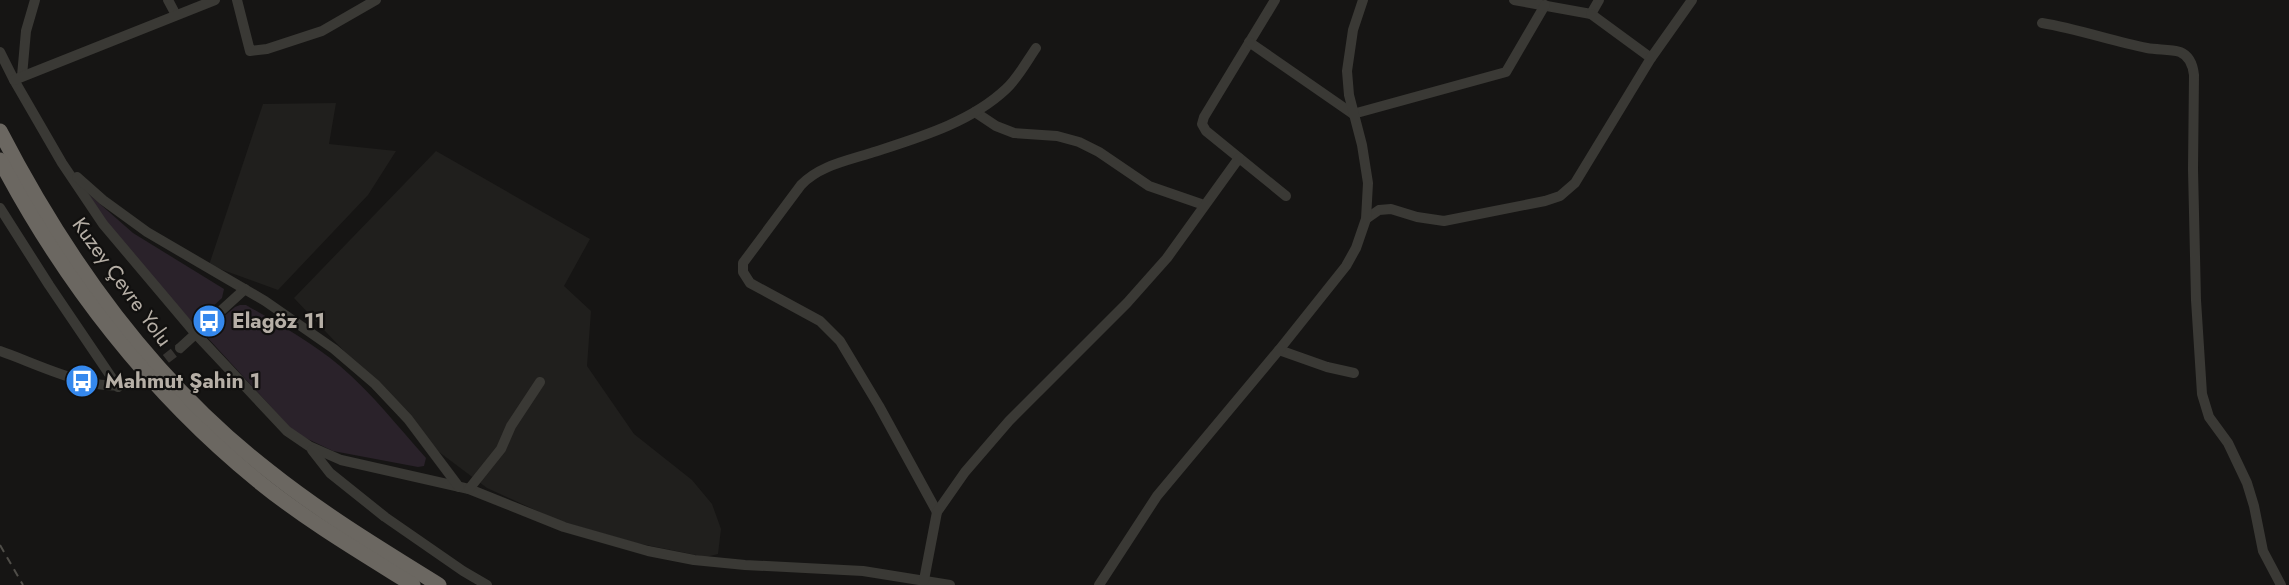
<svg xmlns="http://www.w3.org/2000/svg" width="2289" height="585" viewBox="0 0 2289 585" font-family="Jost,sans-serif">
<rect width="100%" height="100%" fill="#161514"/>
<g fill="#201f1d">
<path d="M336,103L329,144L396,151L368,195L278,290L209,265L263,104Z"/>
<path d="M436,151L590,239L564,286L591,311L587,366L634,434L692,480L712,504L721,529L718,554L706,557L636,543L557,520L487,488L439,452L294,298Z"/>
</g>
<g fill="#2a222a">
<path d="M84,190L133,233L224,289L222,298L197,321L192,322L105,224Z"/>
<path d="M240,305H246C279,324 311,342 340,366C372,393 398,427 426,458L424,466L418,467L333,451L295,433L206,336L208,330L235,307Z"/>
</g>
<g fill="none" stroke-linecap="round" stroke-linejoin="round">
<path stroke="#363431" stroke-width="10" stroke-dasharray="10 5" stroke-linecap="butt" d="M154,368L180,348"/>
<g stroke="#3a3935" stroke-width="10">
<path d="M168,0L176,15"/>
<path d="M237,0L250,51L267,49L322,31L376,0"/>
<path d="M1275,0L1204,117L1202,124L1206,131L1286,196"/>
<path d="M1514,0L1591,14L1599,0"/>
<path d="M1591,14L1651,58"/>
<path d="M2042,23C2078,29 2112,41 2147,48C2158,50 2170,49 2180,52C2190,56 2193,66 2194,75L2193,169L2196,300L2202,394L2209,417L2228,443L2247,483L2254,506L2263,551L2281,585"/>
<path d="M1249,42L1353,114L1506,72L1545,5"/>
<path d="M0,52L14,80L62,163L103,224L195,333L287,431L309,446L341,460L469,489L564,527L648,551L694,560L745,565L863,571L950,585"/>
<path d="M22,76L26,31L35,0"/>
<path d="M14,80L215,0"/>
<path d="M975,112L996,126L1014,133L1057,136L1079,142L1099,152L1149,186L1204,205"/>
<path d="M77,177L103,200L147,232L265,301L334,349L375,384L408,419L459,487"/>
<path d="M0,208L49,285L118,387"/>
<path d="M1366,219L1379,210L1391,209L1417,217L1444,221L1545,201L1560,196L1575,183L1651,58L1692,0"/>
<path d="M180,348L245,289"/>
<path d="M1279,350L1327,367L1354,373"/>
<path d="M0,351C36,363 102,398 137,381"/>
<path d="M312,450L330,473L385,517L463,571L487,585"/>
<path d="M469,489L501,449L511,426L540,382"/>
<path d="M937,512L879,406L840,341L820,321L750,283L743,272V263L801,185C819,166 846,161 871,153C917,138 970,123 1006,89C1018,78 1027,61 1036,48"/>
<path d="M924,580L937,512L965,472L1009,421L1127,303L1167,258L1239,158"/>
<path d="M1099,585L1157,496L1279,350L1346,266L1356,248L1366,219L1368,183L1362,145L1349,95L1347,71L1353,30L1363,0"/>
</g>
<g stroke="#6b6761" stroke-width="15">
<path d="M0,131C66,259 154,382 269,471C323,514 381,549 439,585"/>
<path d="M0,160C64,282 151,394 258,481C306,520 360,552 413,585"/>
</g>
<path stroke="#4f4d48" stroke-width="2" stroke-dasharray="8 6" stroke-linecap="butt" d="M0,545L23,585"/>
</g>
<defs>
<g id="bus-disc" transform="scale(1.725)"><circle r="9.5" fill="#3588ed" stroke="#11100f"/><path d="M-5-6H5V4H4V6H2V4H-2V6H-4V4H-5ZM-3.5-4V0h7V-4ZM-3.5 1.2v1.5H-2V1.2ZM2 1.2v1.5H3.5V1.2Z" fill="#fff"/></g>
</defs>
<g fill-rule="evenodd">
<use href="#bus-disc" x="209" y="321"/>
<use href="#bus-disc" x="82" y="381"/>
</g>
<g text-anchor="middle" stroke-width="4.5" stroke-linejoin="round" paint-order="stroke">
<g font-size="21" fill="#b6afa6" stroke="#11100f">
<text transform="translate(122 282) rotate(54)" y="7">Kuzey Çevre Yolu</text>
</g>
<g font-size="21" font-weight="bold" fill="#b6afa6" stroke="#11100f" text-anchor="start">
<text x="232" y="328">Elagöz 11</text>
<text x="105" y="388">Mahmut Şahin 1</text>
</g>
</g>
</svg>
